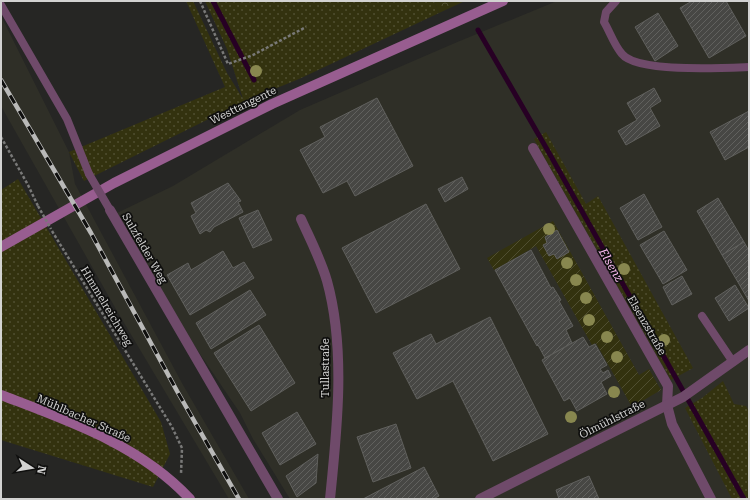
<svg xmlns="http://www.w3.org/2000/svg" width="750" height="500" viewBox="0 0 750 500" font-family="'Roboto Serif',serif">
<defs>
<pattern id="grass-dots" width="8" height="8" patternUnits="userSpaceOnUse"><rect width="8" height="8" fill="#33320f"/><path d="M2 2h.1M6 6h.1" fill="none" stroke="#504f31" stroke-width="1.8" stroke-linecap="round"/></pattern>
<pattern id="forest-crowns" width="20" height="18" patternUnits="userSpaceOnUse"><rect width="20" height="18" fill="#33320f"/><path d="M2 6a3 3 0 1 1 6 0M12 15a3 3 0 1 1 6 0" fill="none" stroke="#504f31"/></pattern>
<pattern id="garden-furrows" width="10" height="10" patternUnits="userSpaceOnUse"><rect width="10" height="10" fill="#33320f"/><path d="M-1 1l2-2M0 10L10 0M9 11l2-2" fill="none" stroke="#504f31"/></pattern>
<pattern id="building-hatch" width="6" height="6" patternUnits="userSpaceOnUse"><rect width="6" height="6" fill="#474744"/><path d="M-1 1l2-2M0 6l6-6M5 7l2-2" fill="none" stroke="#61615e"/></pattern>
</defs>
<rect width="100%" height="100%" fill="#262624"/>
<g fill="#2f2f27">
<path d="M557,1H749V499H290L253,439L240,413L177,320L117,213L173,186L300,110L455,43Z"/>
<path d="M1,16L69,152L75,184L183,385L249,499H229L117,311L1,106Z"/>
</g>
<g fill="url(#grass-dots)">
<path d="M186,1H193L227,73L243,99L227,49L205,1H434L439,13L299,79L245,101L84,181L69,152L225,87Z"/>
<path d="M546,132L586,204L598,196L693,368L671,380L534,139Z"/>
<path d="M18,179L161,422L170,454L153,487L1,440V190Z"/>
<path d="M723,381L734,404L746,406L749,411V499H732L685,408L702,398Z"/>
</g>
<path fill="url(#forest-crowns)" d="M434,1H465L439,13Z"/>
<path fill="url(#garden-furrows)" d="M553,221L639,375L649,369L661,390L632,407L596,343L592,345L536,246L494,270L487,258Z"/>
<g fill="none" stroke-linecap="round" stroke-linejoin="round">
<g stroke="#270024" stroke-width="5">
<path d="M213,1L254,80"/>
<path d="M478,30L548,151L744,499"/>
</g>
</g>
<g fill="url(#building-hatch)" stroke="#60605d">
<path d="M692,1H726L746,36L709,58L680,8Z"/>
<path d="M658,13L678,46L655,61L635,27Z"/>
<path d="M654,88L661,101L650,108L660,126L626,145L618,131L637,120L627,103Z"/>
<path d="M377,98L413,166L355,196L347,181L323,193L300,150L325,137L320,127Z"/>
<path d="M749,111V147L725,160L710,132Z"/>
<path d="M462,177L468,189L445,202L438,189Z"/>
<path d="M228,183L241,201L238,202L243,212L214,227L210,232L206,230L200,234L191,216L196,213L191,203Z"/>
<path d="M644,194L662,227L638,240L620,208Z"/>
<path d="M718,198L744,242L722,255L697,211Z"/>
<path d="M426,204L460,269L376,313L342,248Z"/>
<path d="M258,210L272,240L253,248L239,218Z"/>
<path d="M557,230L569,252L557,259L554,254L549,256L543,245L547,243L545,237Z"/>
<path d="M664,231L687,270L663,284L640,245Z"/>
<path d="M744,242L749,251V301L722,255Z"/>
<path d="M531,250L551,288L553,287L561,300L559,301L573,326L566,330L572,343L545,358L538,345L537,346L495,270Z"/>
<path d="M223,251L233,268L244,262L254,278L190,315L167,275L188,263L191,270Z"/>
<path d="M682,276L692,294L672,305L663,287Z"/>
<path d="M735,285L749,308L729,321L715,298Z"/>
<path d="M250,290L266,315L211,349L196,323Z"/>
<path d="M490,317L548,434L493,461L453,381L417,399L393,353L431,334L436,344Z"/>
<path d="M259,325L295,383L251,411L214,353Z"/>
<path d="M583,337L589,347L595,344L607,365L600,369L603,373L608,370L611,376L601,382L607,394L577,411L570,398L564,401L542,360Z"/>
<path d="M297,412L316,444L280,465L262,433Z"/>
<path d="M396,424L411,468L373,482L357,437Z"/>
<path d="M318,454L316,483L297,497L286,476Z"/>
<path d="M424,467L439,496L433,499H363Z"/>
<path d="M589,476L599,499H559L556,490Z"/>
</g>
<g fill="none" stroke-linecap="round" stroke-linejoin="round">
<g stroke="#797978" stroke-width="2.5" stroke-dasharray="3 2" stroke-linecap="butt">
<path d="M200,1L228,64L253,55L306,27"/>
<path d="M1,137L28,185L38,206"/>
<path d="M52,231L172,427L182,448L181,474"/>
</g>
<g stroke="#6f4a6a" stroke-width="8">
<path d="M616,1L606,12L604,22C610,32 614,45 622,54C637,73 725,68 749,67"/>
<path d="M1,5L67,119L89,174"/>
<path d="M702,316L733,362"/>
</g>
<g stroke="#6f4a6a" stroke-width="10">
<path d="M533,148L668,386L667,405L672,424L711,499"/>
<path d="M110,210L278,499"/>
<path d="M301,219C310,239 321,260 327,281C346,349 337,430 330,499"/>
<path d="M480,499L683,397L749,350"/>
</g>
<g stroke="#985d90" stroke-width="10">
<path d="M1,247L114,183L272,104L503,1"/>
<path d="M1,395C69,421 140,445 190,499"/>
</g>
<g stroke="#b9b9b8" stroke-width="4.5">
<path id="rail" d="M1,80L91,233L177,391L239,499"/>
</g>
<use href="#rail" stroke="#0f0f0e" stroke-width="3" stroke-dasharray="9" stroke-linecap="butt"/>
<path stroke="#797978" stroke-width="2.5" stroke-dasharray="3 2" stroke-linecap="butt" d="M38,206L51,229"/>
<path stroke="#6f4a6a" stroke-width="8" d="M89,174L110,210"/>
</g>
<g fill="#88874f">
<circle cx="256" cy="71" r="6"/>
<circle cx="549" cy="229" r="6"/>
<circle cx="567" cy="263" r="6"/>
<circle cx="624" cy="269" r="6"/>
<circle cx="576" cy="280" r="6"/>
<circle cx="586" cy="298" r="6"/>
<circle cx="589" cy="320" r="6"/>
<circle cx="607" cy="337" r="6"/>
<circle cx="664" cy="340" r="6"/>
<circle cx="617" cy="357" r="6"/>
<circle cx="614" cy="392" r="6"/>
<circle cx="571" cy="417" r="6"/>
</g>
<g text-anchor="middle" stroke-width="3.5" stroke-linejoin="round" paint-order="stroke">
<g font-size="11" fill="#d2d2d1" stroke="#0f0f0e">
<text transform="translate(243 105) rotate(-26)" y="4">Westtangente</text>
<text transform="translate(145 248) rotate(60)" y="4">Sulzfelder Weg</text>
<text transform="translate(107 306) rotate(59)" y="4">Himmelreichweg</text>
<text transform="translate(647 325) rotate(60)" y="4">Elsenzstraße</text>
<text transform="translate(325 368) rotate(-90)" y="4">Tullastraße</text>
<text transform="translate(84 418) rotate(24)" y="4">Mühlbacher Straße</text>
<text transform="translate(612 419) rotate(-27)" y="4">Ölmühlstraße</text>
</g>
<g font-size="12" font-style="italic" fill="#f8baee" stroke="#0f0f0e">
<text transform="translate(611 265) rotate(60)" y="4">Elsenz</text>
</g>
</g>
<rect width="750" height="500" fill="none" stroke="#d2d2d1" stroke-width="4"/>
<g transform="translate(32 468) rotate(102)" stroke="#0f0f0e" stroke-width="3" paint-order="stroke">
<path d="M0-3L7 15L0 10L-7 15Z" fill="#d2d2d1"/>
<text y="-6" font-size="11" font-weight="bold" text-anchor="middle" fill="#d2d2d1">N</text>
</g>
</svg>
